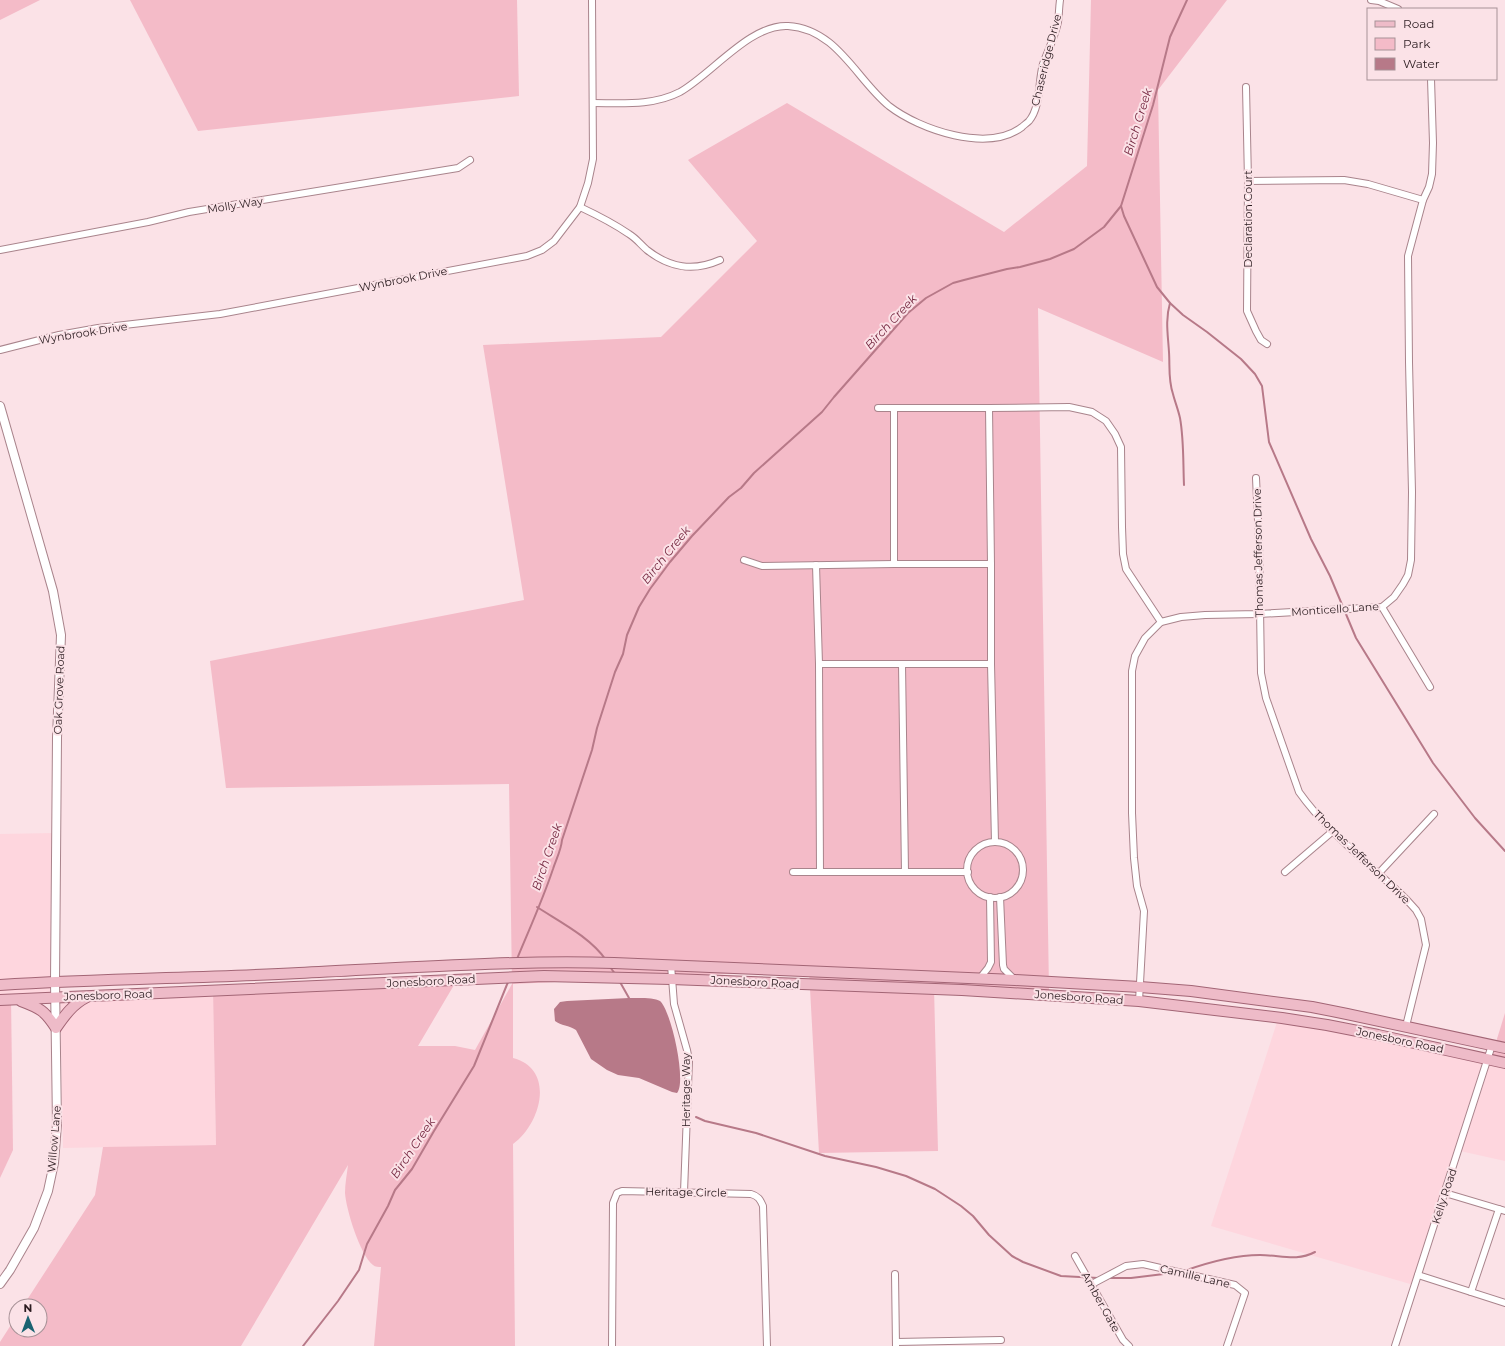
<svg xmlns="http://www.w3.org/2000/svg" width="1505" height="1346" viewBox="0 0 1505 1346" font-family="Montserrat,sans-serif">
<rect width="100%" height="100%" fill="#fbe2e7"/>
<g fill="#fed6de">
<path d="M53,833L54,878L61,997L213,991L216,1145L63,1148L60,998H0V834Z"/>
<path d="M1280,1013L1505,1058V1161L1460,1151L1417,1286L1211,1226Z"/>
</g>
<g fill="#f4bbc8">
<path d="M0,0H40L0,20Z"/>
<path d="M130,0H517L519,96L198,131Z"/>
<path d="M1091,0H1227L1158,90L1163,362L1038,308L1049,990L934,987L938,1151L819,1153L809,970L513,984V1058C556,1069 541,1124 513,1144L515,1346H374L381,1267C379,1267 375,1267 373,1265C360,1255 346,1209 345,1193C345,1183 347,1174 348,1165L241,1346H0V1342L16,1317V1330H40V1306H23L95,1195L103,1147L216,1145L213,991L454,985L418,1046H455L475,1050L512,984L509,784L226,788L210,661L524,600L483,345L661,337L757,241L688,160L787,103L1004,232L1087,166Z"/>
<path d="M11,997L13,1150L0,1178V998Z"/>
<path d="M1505,1013V1058L1492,1055Z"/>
</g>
<path fill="#b77988" d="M629,998C636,998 654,997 660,1001C671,1010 687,1082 677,1093L672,1092L639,1078L618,1075L607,1070L591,1059L576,1030C569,1025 561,1026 555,1021L554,1009L560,1002L567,1001Z"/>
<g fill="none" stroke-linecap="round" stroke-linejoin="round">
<g stroke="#b77988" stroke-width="2">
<path d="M1121,206L1124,216L1157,287L1170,303L1183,315L1207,332L1241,359L1255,374L1262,386L1269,442L1311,539L1330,576L1356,638L1433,763L1475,818L1505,851"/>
<path d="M1170,303C1165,320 1168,335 1169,352C1170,366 1168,380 1173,394C1175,402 1178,409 1180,418C1184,440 1183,463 1184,485"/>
<path d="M537,907C560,922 590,937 606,960"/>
<path d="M517,959C529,930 543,899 553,869C556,859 561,851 562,840L592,750L597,728L615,672L623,654L627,635L639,607L650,589L670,562L692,536L729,497L741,488L754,473L822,412L834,397L908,313L926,298L953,283L964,280L1007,269L1020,267L1050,259L1074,249L1104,227L1121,206L1153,105L1170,37L1187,0"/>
<path d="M610,967L616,975"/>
<path d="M620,982L629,998"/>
<path d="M696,1117L705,1121L756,1133L825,1156L876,1167L906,1176L935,1189L961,1206L973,1216L989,1235L1012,1256L1023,1262L1061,1276L1098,1278"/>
<path d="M1184,1271C1209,1262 1234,1255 1260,1255C1281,1255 1296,1262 1315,1252"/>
<path d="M1109,1278H1131L1172,1273"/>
<path d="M303,1346L338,1301L359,1270L367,1244L388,1206L395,1190L412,1169L434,1131L474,1066L508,982"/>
</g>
<g stroke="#a9848c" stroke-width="8">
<g id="minor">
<path d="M1371,0L1379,1L1398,9"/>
<path d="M1246,87L1248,181L1247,311L1256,331L1261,340L1267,344"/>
<path d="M593,103C622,103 653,106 680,92C712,74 750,24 788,26C837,29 856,79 889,106C920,130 988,153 1022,127C1024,125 1027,123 1029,121C1041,107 1038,81 1043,64C1048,50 1055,37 1058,22C1059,15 1059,7 1060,0"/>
<path d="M1248,181L1344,180L1368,184L1423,200"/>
<path d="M580,207C597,215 613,223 629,234C636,238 641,245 647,250C670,268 693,272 720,260"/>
<path d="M0,250L148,222L189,212L458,168L470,160"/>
<path d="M0,350L59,335L98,328L220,314L527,256L542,250L554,241L580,207L588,183L593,159L592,0"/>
<path d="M878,408H989L991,564V664"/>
<path d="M894,408V564H991"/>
<path d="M989,408L1069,407L1092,412L1106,421L1115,434L1121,447L1122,527L1123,554L1126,569L1161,622"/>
<path d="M1256,478L1259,542L1261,673L1266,698L1299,792C1328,833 1370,864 1406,899L1416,910L1421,919L1426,945L1406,1026"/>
<path d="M744,560L762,566L894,564"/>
<path d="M816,565L819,664"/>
<path d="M1382,607L1430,687"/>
<path d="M902,664L905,872"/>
<circle cx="995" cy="870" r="28"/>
<path d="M793,872H820"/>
<path d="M968,872H820L819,664H991L995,842"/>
<path d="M1285,872L1333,831"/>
<path d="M1379,873L1434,814"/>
<path d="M1000,897L1003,965L1004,969L1015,980"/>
<path d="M671,965L674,1004L687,1050L689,1060L684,1192"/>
<path d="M980,978L988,968L991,962L990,897"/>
<path d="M1139,1001L1144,911L1137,886L1134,858L1132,813V671L1135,656L1145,638L1161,622L1181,617L1205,615L1259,614L1382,607L1394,597L1403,584L1408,575L1411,560L1412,492L1409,362L1408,256L1423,200L1429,187L1432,174L1433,143L1431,79"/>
<path d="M1445,1193L1505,1211"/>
<path d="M1075,1256L1123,1340L1129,1346"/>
<path d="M895,1274L896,1346"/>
<path d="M1418,1275L1505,1303"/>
<path d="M1092,1284L1126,1266L1143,1264L1235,1285L1245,1293L1227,1346"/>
<path d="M1471,1292L1499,1209"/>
<path d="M896,1342L1001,1340"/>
<path d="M612,1346L613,1203L617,1193L622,1191L751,1194C758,1196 760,1199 763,1206L767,1346"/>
<path d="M1395,1346L1492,1045"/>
</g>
</g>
<g stroke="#a9848c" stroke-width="10">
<path id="tertiary" d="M0,406L53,591L61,635L57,738L55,982L57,1124L54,1163L48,1191L34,1228L10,1270L0,1284"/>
</g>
<g stroke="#a26575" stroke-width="12">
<g id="primary">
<path d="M0,985C100,979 200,978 299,973C404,968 509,960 614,963L1015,980L1140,987L1191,991L1312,1007L1347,1014L1505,1048"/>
<path d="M0,1000L544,976L671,979L962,990L1139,1001L1282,1018L1327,1025L1378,1035L1505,1063"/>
<path d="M21,1001C40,1008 45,1011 56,1028C65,1015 73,1004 87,997"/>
</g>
</g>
<use href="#minor" stroke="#fff" stroke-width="6"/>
<use href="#tertiary" stroke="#fff" stroke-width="8"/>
<use href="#primary" stroke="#eebbc8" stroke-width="10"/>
</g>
<g text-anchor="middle" stroke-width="4" stroke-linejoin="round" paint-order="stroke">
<g font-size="11" fill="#2a1b1f" stroke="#fbe2e7">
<text transform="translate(1046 60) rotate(-76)" y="4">Chaseridge Drive</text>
<text transform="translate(235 205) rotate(-9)" y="4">Molly Way</text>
<text transform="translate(1248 219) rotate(-90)" y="4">Declaration Court</text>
<text transform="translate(403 279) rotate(-11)" y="4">Wynbrook Drive</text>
<text transform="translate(83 333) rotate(-9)" y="4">Wynbrook Drive</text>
<text transform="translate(1258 553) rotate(-91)" y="4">Thomas Jefferson Drive</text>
<text transform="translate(1335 609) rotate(-4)" y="4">Monticello Lane</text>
<text transform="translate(59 690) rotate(-88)" y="4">Oak Grove Road</text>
<text transform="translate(1362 857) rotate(44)" y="4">Thomas Jefferson Drive</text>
<text transform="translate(431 981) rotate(-3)" y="4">Jonesboro Road</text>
<text transform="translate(755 982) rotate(3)" y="4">Jonesboro Road</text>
<text transform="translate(108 995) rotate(-2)" y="4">Jonesboro Road</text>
<text transform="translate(1079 997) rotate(4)" y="4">Jonesboro Road</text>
<text transform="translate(1400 1040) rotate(12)" y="4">Jonesboro Road</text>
<text transform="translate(686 1090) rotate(-90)" y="4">Heritage Way</text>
<text transform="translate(54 1139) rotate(-85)" y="4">Willow Lane</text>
<text transform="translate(686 1192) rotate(1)" y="4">Heritage Circle</text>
<text transform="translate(1444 1196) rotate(-72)" y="4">Kelly Road</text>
<text transform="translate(1195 1276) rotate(13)" y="4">Camille Lane</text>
<text transform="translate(1101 1302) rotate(61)" y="4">Amber Gate</text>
</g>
<g font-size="12" font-style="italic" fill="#762942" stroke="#fbe2e7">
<text transform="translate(1138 122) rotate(-73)" y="4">Birch Creek</text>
<text transform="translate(891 322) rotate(-47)" y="4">Birch Creek</text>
<text transform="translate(666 555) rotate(-51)" y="4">Birch Creek</text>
<text transform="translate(547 857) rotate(-71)" y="4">Birch Creek</text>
<text transform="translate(413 1148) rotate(-56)" y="4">Birch Creek</text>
</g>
</g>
<rect x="1367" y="8" width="130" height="72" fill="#fbe2e7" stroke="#a79297"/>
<rect x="1375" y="21" width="20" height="6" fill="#eebbc8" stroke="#a79297"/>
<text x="1403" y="28" font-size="12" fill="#2a1b1f">Road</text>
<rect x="1375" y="38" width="20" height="12" fill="#f4bbc8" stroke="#a79297"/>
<text x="1403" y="48" font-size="12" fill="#2a1b1f">Park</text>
<rect x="1375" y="58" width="20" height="12" fill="#b77988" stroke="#a79297"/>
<text x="1403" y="68" font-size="12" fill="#2a1b1f">Water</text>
<g transform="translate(28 1318) rotate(359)"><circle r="19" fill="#fbe2e7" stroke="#a79297"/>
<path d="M0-3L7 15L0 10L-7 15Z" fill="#1a6371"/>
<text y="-6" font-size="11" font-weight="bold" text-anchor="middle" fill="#2a1b1f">N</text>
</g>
</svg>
